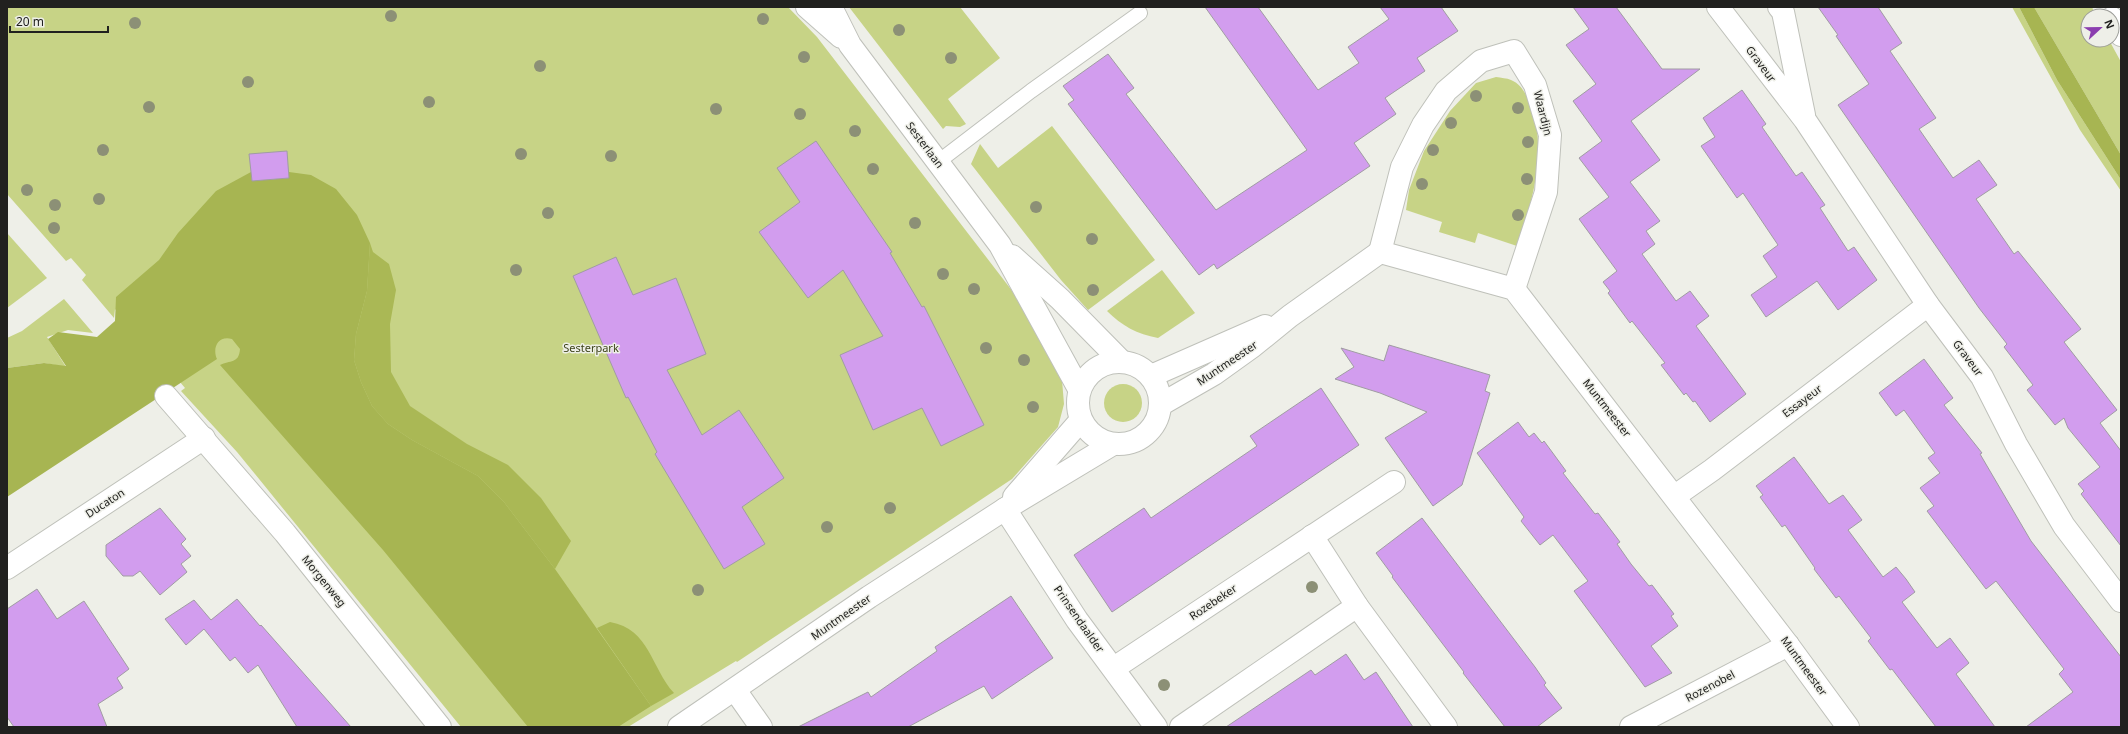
<svg xmlns="http://www.w3.org/2000/svg" width="2128" height="734" viewBox="0 0 2128 734" font-family="'Noto Sans',sans-serif">
<rect width="100%" height="100%" fill="#eeefe8"/>
<g fill="#c7d386">
<path d="M7,7H788L817,37L1020,301L1062,380L1064,404L1058,427L1012,479L737,662L736,661L628,727H461L237,452L181,391L185,388L180,382L115,309L114,318L82,280L86,275L71,258L66,261L7,194Z"/>
<path d="M849,7H960L1000,58L948,99L966,124L960,127L946,126L943,129Z"/>
<path d="M2012,7H2019L2057,80L2121,180V191L2080,130Z"/>
<path d="M2034,7H2092L2096,16H2088V40H2109L2121,62V155Z"/>
<path d="M1496,77C1501,78 1507,78 1511,80C1521,84 1526,94 1530,103C1548,148 1533,202 1517,246L1478,233L1475,243L1439,232L1442,222L1406,210L1409,190L1424,151L1450,111L1476,83Z"/>
<path d="M1052,126L1155,260L1088,310L1061,280L971,164L980,144L998,168Z"/>
<path d="M7,233L47,278L7,308Z"/>
<path d="M1162,270L1195,313L1158,338C1137,334 1122,326 1107,311Z"/>
<path d="M64,299L93,333L68,330L47,337L66,367L44,363L7,368V338L22,331Z"/>
<circle cx="1123" cy="403" r="19"/>
</g>
<g fill="#aab855">
<path d="M370,243L373,252L389,264L396,290L390,324L391,372L410,406L467,444L508,465L541,498L571,541L555,569L504,502L478,476L412,440L388,424L372,406L361,382L354,360L356,334L367,291Z"/>
<path d="M610,622C650,629 651,668 674,693L651,706L597,628Z"/>
</g>
<g fill="#a7b552">
<path d="M2019,7H2034L2121,155V180L2057,80Z"/>
<path d="M251,172L252,181L289,178V172L311,175L336,189L357,215L370,243L367,291L356,334L354,360L361,382L372,406L388,424L412,440L478,476L504,502L555,569L651,706L618,727H528L383,550L220,365C230,360 239,364 240,349L232,339C218,335 212,348 217,359L7,497V368L44,363L66,366L48,339L58,332L97,337L115,321L116,297L159,260L178,233L216,191Z"/>
</g>
<g fill="#d29dee" stroke="#a09ca3">
<path d="M1205,7H1258L1318,90L1359,63L1348,47L1389,19L1380,7H1441L1458,31L1417,58L1425,71L1385,98L1396,114L1354,143L1370,166L1217,269L1214,264L1199,275L1068,104L1074,100L1063,86L1108,54L1134,88L1126,94L1216,210L1307,150Z"/>
<path d="M1573,7H1616L1662,69H1700L1631,121L1660,160L1630,182L1660,221L1646,231L1655,244L1642,254L1676,301L1690,291L1709,316L1696,326L1746,394L1710,422L1695,401L1693,402L1686,393L1684,395L1661,365L1665,363L1632,321L1630,323L1608,293L1610,291L1603,282L1617,271L1579,219L1609,197L1579,158L1602,141L1573,101L1596,84L1566,45L1589,29Z"/>
<path d="M1818,7H1878L1902,43L1890,51L1936,118L1919,129L1953,178L1979,160L1997,185L1976,199L2014,254L2018,251L2081,329L2064,342L2117,410L2100,423L2121,451V546L2081,494L2084,491L2078,484L2100,467L2068,428L2064,418L2055,425L2027,390L2033,385L2004,347L2007,344L1979,308L1838,105L1869,84L1836,36L1838,35Z"/>
<path d="M1742,90L1766,124L1762,127L1796,176L1802,172L1825,205L1820,208L1848,251L1854,247L1877,280L1838,310L1817,281L1766,317L1751,295L1777,277L1763,256L1778,245L1743,193L1737,198L1701,146L1715,137L1703,118Z"/>
<path d="M816,141L892,252L890,253L922,307L924,306L984,425L941,446L922,408L873,430L840,355L883,336L843,270L808,298L759,232L800,202L777,168Z"/>
<path d="M287,151L289,178L252,181L249,154Z"/>
<path d="M616,257L633,295L676,278L706,354L667,370L702,435L739,410L784,478L742,507L765,544L724,569L655,454L657,452L628,397L626,398L573,276Z"/>
<path d="M1389,345L1490,375L1485,391L1490,393L1462,485L1433,506L1385,438L1427,412L1380,393L1335,379L1354,367L1341,348L1384,361Z"/>
<path d="M1924,359L1953,398L1944,405L1982,453L1980,454L2031,541L2121,657V727H2026L2073,692L2059,674L2064,669L1996,581L1986,589L1927,511L1934,506L1920,488L1940,473L1928,458L1935,453L1904,410L1896,416L1879,393Z"/>
<path d="M1321,388L1359,445L1112,612L1074,555L1144,508L1151,518L1257,446L1250,436Z"/>
<path d="M1518,422L1529,437L1534,433L1542,443L1544,441L1566,471L1563,473L1595,514L1598,513L1620,542L1617,544L1631,564L1649,586L1652,585L1674,614L1671,616L1678,626L1651,646L1672,673L1645,687L1574,591L1588,581L1553,535L1540,545L1521,521L1524,517L1477,453Z"/>
<path d="M1794,457L1829,504L1843,495L1862,520L1848,530L1883,577L1896,567L1906,579L1915,592L1902,602L1937,648L1950,638L1969,663L1956,674L1995,727H1936L1892,669L1890,670L1868,641L1871,638L1839,596L1836,598L1814,569L1815,568L1785,525L1782,527L1760,497L1763,495L1756,486Z"/>
<path d="M160,508L186,539L181,544L191,556L181,564L187,572L160,595L140,571L133,576H123L106,556V545Z"/>
<path d="M1422,518L1535,667L1546,683L1544,685L1562,708L1537,727H1505L1463,673L1464,672L1392,577L1393,576L1376,553Z"/>
<path d="M37,589L57,619L84,601L129,669L117,678L123,688L98,704L107,727H14L7,717V609Z"/>
<path d="M1011,596L1053,658L992,699L984,686L908,727H798L868,692L871,697L937,651L935,647Z"/>
<path d="M237,599L260,626L261,625L351,727H297L258,665L248,673L235,657L230,661L204,629L186,645L165,619L194,600L211,620Z"/>
<path d="M1346,654L1364,680L1376,672L1413,727H1226L1311,670L1315,675Z"/>
</g>
<g fill="none" stroke-linecap="round" stroke-linejoin="round">
<g stroke="#bfc1ba" stroke-width="16">
<path id="service" d="M938,162L1031,91L1140,13"/>
</g>
<g stroke="#bfc1ba" stroke-width="24">
<g id="minor">
<path d="M807,7L841,37"/>
<path d="M831,7L850,45L1000,245L1079,389"/>
<path d="M1718,7L1805,120L1928,305L1982,377L2016,444L2064,526L2121,601"/>
<path d="M1779,7L1783,12L1804,115"/>
<path d="M1380,252L1402,167L1423,125L1446,91L1481,61L1514,51L1535,85L1550,135L1546,192L1514,289"/>
<path d="M1012,256L1060,299L1121,361"/>
<circle cx="1119" cy="403" r="41"/>
<path d="M1151,376L1265,326"/>
<path d="M166,396L285,533L440,727"/>
<path d="M1160,405L1214,374L1253,346L1290,316L1380,252L1514,289L1788,645L1848,727"/>
<path d="M1675,496L1712,470L1928,305"/>
<path d="M1014,497L1081,420"/>
<path d="M1005,509L1077,620L1156,727"/>
<path d="M1312,536L1357,606L1446,727"/>
<path d="M7,568L204,438"/>
<path d="M1114,668L1394,482"/>
<path d="M735,690L761,727"/>
<path d="M679,727L869,597L1005,509L1113,444"/>
<path d="M1181,727L1357,606"/>
<path d="M1631,727L1788,645"/>
</g>
</g>
<g stroke="#bfc1ba" stroke-width="24">
<path id="primary" d="M2112,18L2121,35"/>
</g>
<use href="#service" stroke="#fff" stroke-width="14"/>
<use href="#minor" stroke="#fff" stroke-width="22"/>
<use href="#primary" stroke="#fff" stroke-width="22"/>
</g>
<g fill="#8c9076">
<circle cx="391" cy="16" r="6"/>
<circle cx="763" cy="19" r="6"/>
<circle cx="135" cy="23" r="6"/>
<circle cx="899" cy="30" r="6"/>
<circle cx="804" cy="57" r="6"/>
<circle cx="951" cy="58" r="6"/>
<circle cx="540" cy="66" r="6"/>
<circle cx="248" cy="82" r="6"/>
<circle cx="1476" cy="96" r="6"/>
<circle cx="429" cy="102" r="6"/>
<circle cx="149" cy="107" r="6"/>
<circle cx="1518" cy="108" r="6"/>
<circle cx="716" cy="109" r="6"/>
<circle cx="800" cy="114" r="6"/>
<circle cx="1451" cy="123" r="6"/>
<circle cx="855" cy="131" r="6"/>
<circle cx="1528" cy="142" r="6"/>
<circle cx="103" cy="150" r="6"/>
<circle cx="1433" cy="150" r="6"/>
<circle cx="521" cy="154" r="6"/>
<circle cx="611" cy="156" r="6"/>
<circle cx="873" cy="169" r="6"/>
<circle cx="1527" cy="179" r="6"/>
<circle cx="1422" cy="184" r="6"/>
<circle cx="27" cy="190" r="6"/>
<circle cx="99" cy="199" r="6"/>
<circle cx="55" cy="205" r="6"/>
<circle cx="1036" cy="207" r="6"/>
<circle cx="548" cy="213" r="6"/>
<circle cx="1518" cy="215" r="6"/>
<circle cx="915" cy="223" r="6"/>
<circle cx="54" cy="228" r="6"/>
<circle cx="1092" cy="239" r="6"/>
<circle cx="516" cy="270" r="6"/>
<circle cx="943" cy="274" r="6"/>
<circle cx="974" cy="289" r="6"/>
<circle cx="1093" cy="290" r="6"/>
<circle cx="986" cy="348" r="6"/>
<circle cx="1024" cy="360" r="6"/>
<circle cx="1033" cy="407" r="6"/>
<circle cx="890" cy="508" r="6"/>
<circle cx="827" cy="527" r="6"/>
<circle cx="1312" cy="587" r="6"/>
<circle cx="698" cy="590" r="6"/>
<circle cx="1164" cy="685" r="6"/>
</g>
<g text-anchor="middle" stroke-width="3" stroke-linejoin="round" paint-order="stroke">
<g font-size="11" fill="#21211f" stroke="#eeefe8">
<text transform="translate(1761 64) rotate(53)" y="4">Graveur</text>
<text transform="translate(1543 113) rotate(76)" y="4">Waardijn</text>
<text transform="translate(925 145) rotate(53)" y="4">Sesterlaan</text>
<text transform="translate(1968 358) rotate(53)" y="4">Graveur</text>
<text transform="translate(1227 363) rotate(-34)" y="4">Muntmeester</text>
<text transform="translate(1802 401) rotate(-37)" y="4">Essayeur</text>
<text transform="translate(1607 408) rotate(52)" y="4">Muntmeester</text>
<text transform="translate(105 503) rotate(-33)" y="4">Ducaton</text>
<text transform="translate(324 581) rotate(51)" y="4">Morgenweg</text>
<text transform="translate(1213 602) rotate(-34)" y="4">Rozebeker</text>
<text transform="translate(841 617) rotate(-35)" y="4">Muntmeester</text>
<text transform="translate(1079 619) rotate(55)" y="4">Prinsendaalder</text>
<text transform="translate(1804 666) rotate(54)" y="4">Muntmeester</text>
<text transform="translate(1710 686) rotate(-28)" y="4">Rozenobel</text>
</g>
<g font-size="11" fill="#3c4218" stroke="#eeefe8">
<text x="591" y="352">Sesterpark</text>
</g>
</g>
<rect width="2128" height="734" fill="none" stroke="#21211f" stroke-width="16"/>
<g transform="translate(2100 28) rotate(68)"><circle r="19" fill="#eeefe8" stroke="#9c9d98"/>
<path d="M0-3L7 15L0 10L-7 15Z" fill="#8b3eaf"/>
<text y="-6" font-size="11" font-weight="bold" text-anchor="middle" fill="#21211f">N</text>
</g>
<path d="M10 26v6h98v-6" fill="none" stroke="#21211f" stroke-width="2"/>
<text x="16" y="26" font-size="12" fill="#21211f" stroke="#eeefe8" stroke-width="3" paint-order="stroke">20 m</text>
</svg>
